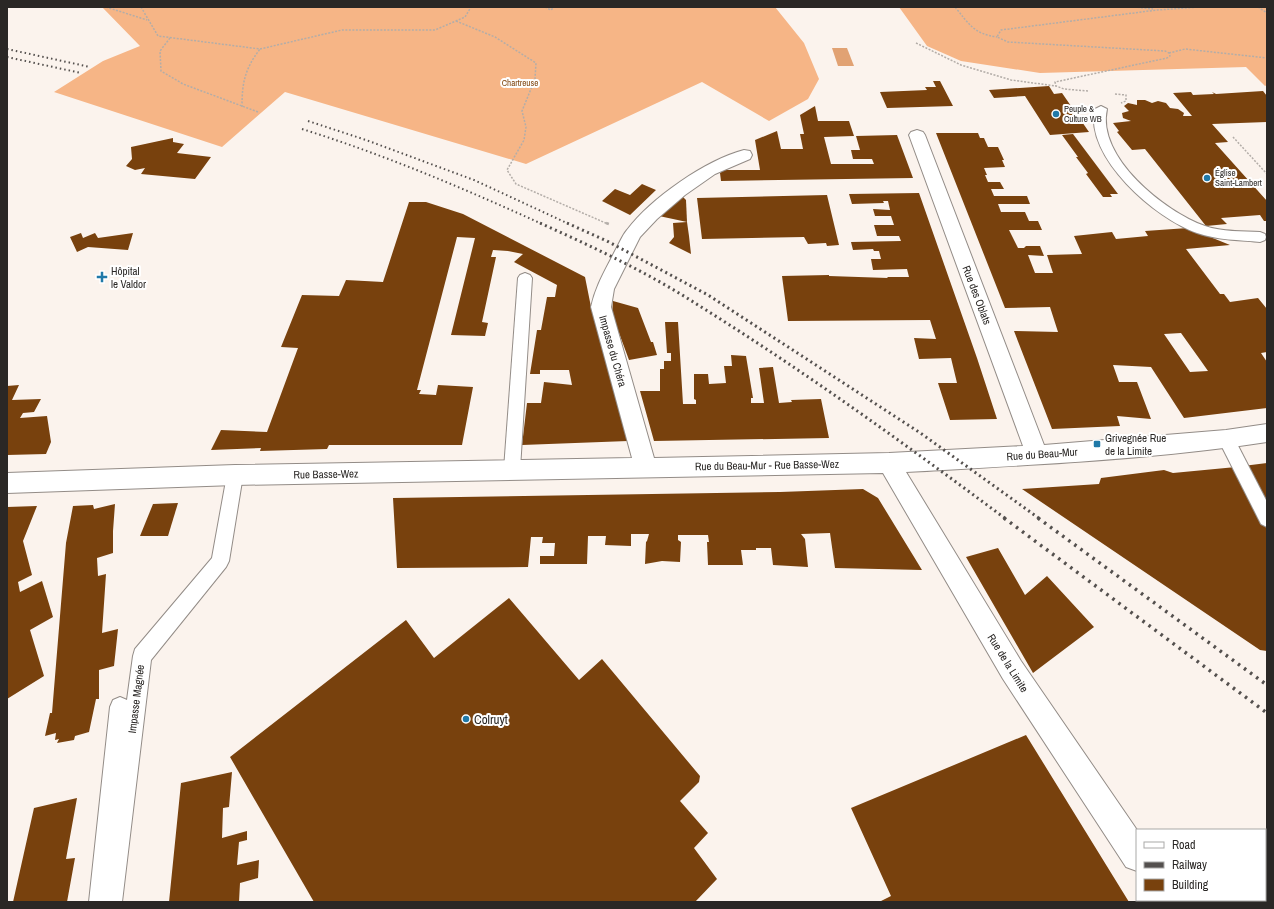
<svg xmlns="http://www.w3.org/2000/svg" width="1274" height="909" viewBox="0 0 1274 909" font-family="'Archivo Narrow',sans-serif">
<rect width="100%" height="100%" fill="#fbf3ed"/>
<g fill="#f6b586">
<path d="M102,7H775L804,43L819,79L808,99L769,121L702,82L526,164L285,92L222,147L54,92L103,61L140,46Z"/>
<path d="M899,7H1267V85L1265,86L1246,67L1040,73L961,61L927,46Z"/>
</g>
<path fill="#e1a273" d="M832,48H847L854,66H838Z"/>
<g fill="#78410d" fill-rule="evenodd">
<path d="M933,81H940L953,106L887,108L880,92L927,90L925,87H936Z"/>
<path d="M1049,86L1054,94L1062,93L1089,132L1050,135L1025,96L994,98L989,90Z"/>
<path d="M1263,91L1267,96V122L1212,124L1228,142L1215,143L1267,201V221H1264L1260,215L1221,218L1227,224L1206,226L1145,149L1132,150L1117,132L1119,131L1113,123L1131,121L1123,118L1122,113L1129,111L1124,106L1128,103L1137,105V100H1145L1152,103L1158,101L1166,103L1170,108L1178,109L1184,113L1183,116H1192L1173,93L1191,92L1193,95L1214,94L1212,92L1216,94Z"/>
<path d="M815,106L818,121H849L854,136L824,137L831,164H874L872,159H853L851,150H860L856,136L897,135L913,178L721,181L720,173L724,170H760L755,140L777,131L781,149H803L800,134H804L800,115Z"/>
<path d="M936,133H978L980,138H984L988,147H998L1004,160H1002L1005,167L984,168L987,175H985L988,182H1000L1004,189H991L994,196H1027L1030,204H998L1001,212H1025L1029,221H1038L1042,230H1009L1018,248H1024L1026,246H1040L1044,256L1028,255L1035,273H1053L1047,255L1082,254L1074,236L1112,232L1116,239L1148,236L1145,231L1188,228L1230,245L1186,249L1220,294H1224L1230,302L1258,298L1267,309V352L1261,353L1267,362V408L1184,418L1151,367L1113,365L1119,382H1137L1151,419L1117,416L1120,426L1052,429L1014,331L1058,332L1050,307L1005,308ZM1181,333L1201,361L1208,371L1190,372L1164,334Z"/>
<path d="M1073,134L1118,194H1110L1112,197H1103L1086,174L1088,173L1076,157H1078L1062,135Z"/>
<path d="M173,138V142L184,144L177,153L211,157L195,179L141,174L145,168L135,170L126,166L132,159L131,147Z"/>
<path d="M642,184L656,190L630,215L602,201L615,189L630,195Z"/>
<path d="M919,193L977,358L997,419L950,420L938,383H957L951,358L919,359L914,338L936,339L930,320L788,321L782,276L829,275V276L888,278L887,277H909L907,269L873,270L871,259H881L879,251H874L873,249L853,250L851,242L901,241L899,236H877L874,225H894L891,216H875L873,209L890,210L888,201H883L884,203L852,204L849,194Z"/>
<path d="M827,195L839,245L827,246L826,243L808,244L804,237L702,239L697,198Z"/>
<path d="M683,197L686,200L687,222L659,216Z"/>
<path d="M409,202H426L463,214L585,277L592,312L628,441L522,445L527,403H541L544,382L572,385L569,370H540V374H530L537,330H541L547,297H555L557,285L514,262L523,254L508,251L493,250L491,257H496L482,322L488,323L485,336L451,335L475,238L457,237L417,390H421L419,394L436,395L438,385L473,387L462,445H329L327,449L260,451L261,448L211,450L221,430L267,432L298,348L281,347L302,295L339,296L346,280L383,282Z"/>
<path d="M687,222L689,236L691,254L669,243L674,237L673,223Z"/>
<path d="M81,233L83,238L95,233L98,238L133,233L128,250L88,247L77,252L70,237Z"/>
<path d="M613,301L638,308L651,342H653L657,355L629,360L612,314Z"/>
<path d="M665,322H678L683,404H696V400L694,399V374H708L709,384L726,383L724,366H732L731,355L746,356L753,398H751V403H764L759,368L773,367L779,403L792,402L791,400L821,399L829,438L654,441L640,391H660V369H664V361H671V353H667Z"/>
<path d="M19,385L12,400L41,399L34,412L23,413L20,418L47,416L51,442L46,454L7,455V386Z"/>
<path d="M1267,463V506L1243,466Z"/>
<path d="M1236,467L1267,529V651L1260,650L1022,489L1099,484L1101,478L1164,470L1173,473Z"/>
<path d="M863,489L878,498L922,570L835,568L830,533L801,534L805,539L808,567L773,565L771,548H756V550H741L743,565H708L707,542H709L708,535H678V540L681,542L680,562L662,561L645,564L646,542L647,541L649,534H631V546L605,545L606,536H588L587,564H540V556H554L555,543H542L543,537H531L528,567L397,568L393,498L780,492Z"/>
<path d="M178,503L168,536H140L153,504Z"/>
<path d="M115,504L113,531V553L97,558L98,576L106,574L102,633L118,629L114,666L99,670V699H96L89,732L75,736L74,740L57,743L59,739L55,740L56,733L45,736L50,713H52L66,543L73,506L93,505L94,509Z"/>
<path d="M37,506L23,541L32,575L18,582L20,592L42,581L53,617L30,630L44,676L7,699V507Z"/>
<path d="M998,548L1025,595L1047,576L1094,627L1033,673L966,557Z"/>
<path d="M509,598L579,680L602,659L700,776L699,782L680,801L708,833L694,848L717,879L695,902H314L230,757L406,620L434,658Z"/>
<path d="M1026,735L1129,902H879L891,896L851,808Z"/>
<path d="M232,772L229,807L223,808L222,838L247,831V840L239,842L237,865L259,860L258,878L240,883L239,902H169L181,783Z"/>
<path d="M77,798L66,859L75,858L67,902H13L34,808Z"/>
<path d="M1203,900H1251L1252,902H1205Z"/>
</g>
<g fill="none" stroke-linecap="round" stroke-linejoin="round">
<g stroke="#938c87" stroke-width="2">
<g id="lane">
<path d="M1101,106L1107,109C1096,157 1165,212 1205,226C1222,232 1242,231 1260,232L1265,234L1266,237L1265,240L1260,242C1239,240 1217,240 1197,233C1156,219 1084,157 1095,109Z"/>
<path d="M525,273L530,275L532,278L520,469L518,474L512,476L506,474L504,469L518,278L520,275Z"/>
<path d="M1226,432L1232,434L1267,502V527L1261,524L1218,439L1220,434Z"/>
<path d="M235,468L241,470L243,475L229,561L226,567L151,660L122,902H89L110,707L113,700L120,697L127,700L133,656L135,649L212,558L227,475L229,470Z"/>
</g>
</g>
<g stroke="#938c87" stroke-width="2">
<g id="street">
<path d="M917,130L923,132L925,135L1044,445L1226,430L1267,424V442C1149,460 1026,465 906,472L1021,661L1137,830V871L1126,867L1003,679L883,473L235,485L7,493V473L235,465L632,458L591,307C596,285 605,271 615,251C619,244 622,236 627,230C651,198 706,160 744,150L750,151L752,155L750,159L715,174L685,195L657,219L640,237L614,289L611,307L654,458L889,453L1023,446L909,135L911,132Z"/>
<path d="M1152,900H1182L1183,902H1153Z"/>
</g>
</g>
<g stroke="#b3ada8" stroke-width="1.5" stroke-dasharray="2 1.5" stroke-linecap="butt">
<path d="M106,7L147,20"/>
<path d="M141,7L158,36L260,49L342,30H435L465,17L471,7"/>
<path d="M545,7L551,10L554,7"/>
<path d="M955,7C969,24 974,34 997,37"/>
<path d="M1134,7L1153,9"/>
<path d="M1258,7L1267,13"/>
<path d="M456,21L495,37L536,63L535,79L522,111L526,127L524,140L507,170L516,184L608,224"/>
<path d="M170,38L160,51L161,71L183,84L258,112"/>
<path d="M916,43L961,65L1011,80L1056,86"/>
<path d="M1169,53L1185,49L1267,58"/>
<path d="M1088,91L1064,89L1056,86L1055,82L1167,58L1170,56L1169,53L1165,51L1008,42L997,37L1001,30L1157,10L1200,7"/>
<path d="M1115,94L1126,95V101L1121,103"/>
<path d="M242,107C242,82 245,69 260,49"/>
<path d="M1233,137L1267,174"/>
</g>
<path stroke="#b3ada8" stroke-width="2.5" stroke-dasharray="3 2" stroke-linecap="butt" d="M606,223L609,224"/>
<use href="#lane" fill="#fff" fill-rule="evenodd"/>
<use href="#street" fill="#fff" fill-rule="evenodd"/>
<g stroke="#54504e" stroke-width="2" stroke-dasharray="1.5 3" stroke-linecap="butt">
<path d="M7,49L90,67"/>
<path d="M7,57L81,73"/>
<path d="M308,121L366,140L474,180L569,224"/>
<path d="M302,129C385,155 463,188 542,224"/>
</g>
<g stroke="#54504e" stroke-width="3" stroke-dasharray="2 3.5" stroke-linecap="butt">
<path d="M540,223C593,247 649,273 698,305C804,371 905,444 1006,519"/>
<path d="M567,223L607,241L708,295L919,432L1040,519"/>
</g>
<g stroke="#54504e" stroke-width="3.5" stroke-dasharray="2.5 5" stroke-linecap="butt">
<path d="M1004,518L1267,713"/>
<path d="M1038,518L1267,685"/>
</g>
</g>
<g fill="#2079a8" stroke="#fff" stroke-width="1.5">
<circle cx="1056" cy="114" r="4"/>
<circle cx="1207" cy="178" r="4"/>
<path d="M100 271h4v4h4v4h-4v4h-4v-4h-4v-4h4z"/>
<rect x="1093" y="440" width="8" height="8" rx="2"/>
<circle cx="466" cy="719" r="4"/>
</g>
<g text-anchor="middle" stroke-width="4" stroke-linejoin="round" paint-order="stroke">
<g font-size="9" fill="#804610" stroke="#fff">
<text x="520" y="86">Chartreuse</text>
</g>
<g font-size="9" fill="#2a2725" stroke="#fff" text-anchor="start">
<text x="1064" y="112">Peuple &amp;<tspan x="1064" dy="10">Culture WB</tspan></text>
<text x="1215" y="176">Église<tspan x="1215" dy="10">Saint-Lambert</tspan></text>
</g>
<g font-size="11" fill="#2a2725" stroke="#fff" text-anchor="start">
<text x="111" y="275">Hôpital<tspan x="111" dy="13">le Valdor</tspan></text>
<text x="1105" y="442">Grivegnée Rue<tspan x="1105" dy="13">de la Limite</tspan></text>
</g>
<g font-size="11" fill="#2a2725" stroke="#fff">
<text transform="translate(977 295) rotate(69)" y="4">Rue des Oblats</text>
<text transform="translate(613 351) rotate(74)" y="4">Impasse du Chéra</text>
<text transform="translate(1042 454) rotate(-4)" y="4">Rue du Beau-Mur</text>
<text transform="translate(767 465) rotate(-1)" y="4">Rue du Beau-Mur - Rue Basse-Wez</text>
<text transform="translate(326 474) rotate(-1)" y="4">Rue Basse-Wez</text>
<text transform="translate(1008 663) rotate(58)" y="4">Rue de la Limite</text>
<text transform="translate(136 699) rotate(-83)" y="4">Impasse Magnée</text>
</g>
<g font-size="13" fill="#2a2725" stroke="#fff" text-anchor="start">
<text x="474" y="724">Colruyt</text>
</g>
</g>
<rect width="1274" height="909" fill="none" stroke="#2a2725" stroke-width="16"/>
<rect x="1136" y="829" width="130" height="72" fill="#ffffff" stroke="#aaa9a8"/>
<rect x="1144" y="842" width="20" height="6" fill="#ffffff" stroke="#aaa9a8"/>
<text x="1172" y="849" font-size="12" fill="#2a2725">Road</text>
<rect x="1144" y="862" width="20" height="6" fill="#54504e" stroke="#aaa9a8"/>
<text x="1172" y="869" font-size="12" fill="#2a2725">Railway</text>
<rect x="1144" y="879" width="20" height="12" fill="#78410d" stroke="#aaa9a8"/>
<text x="1172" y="889" font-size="12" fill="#2a2725">Building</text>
</svg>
